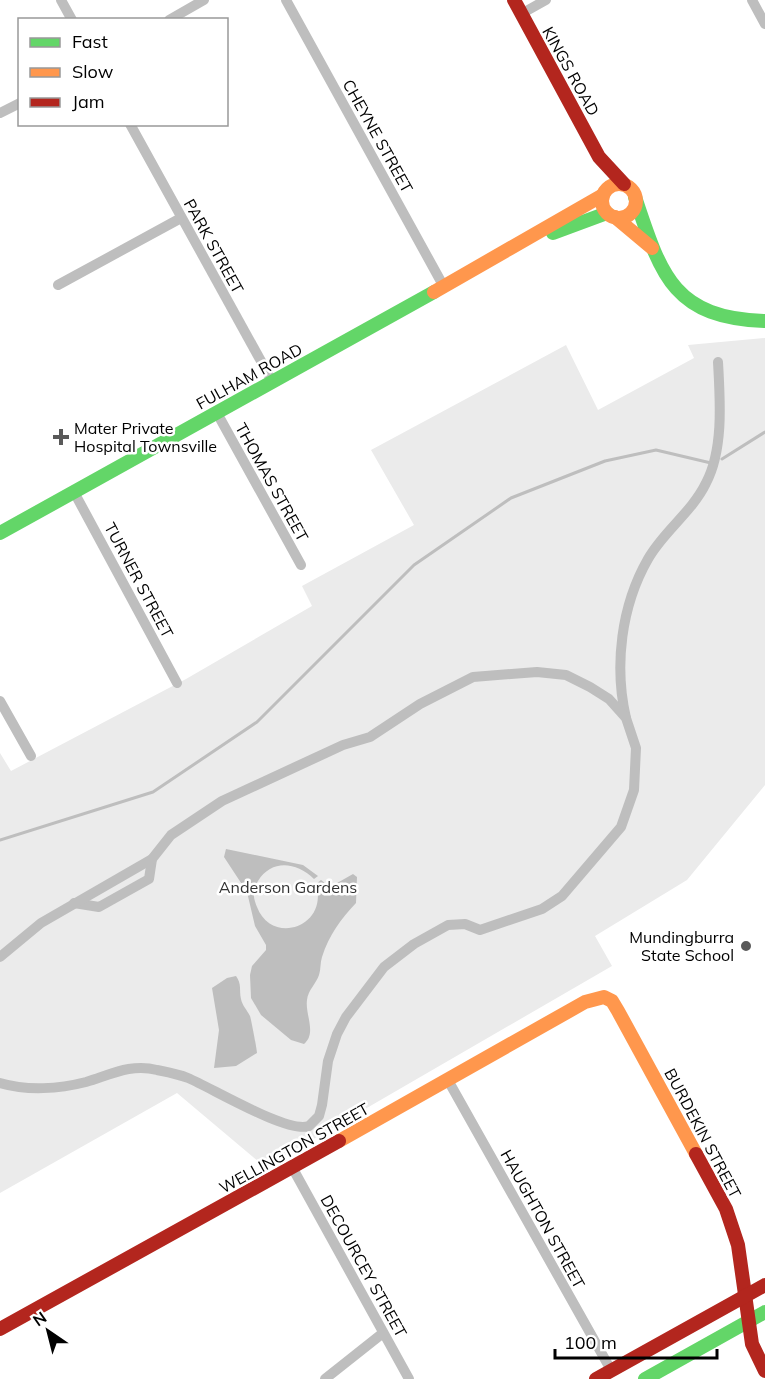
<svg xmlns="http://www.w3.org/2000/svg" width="765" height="1379" viewBox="0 0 765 1379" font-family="Mulish,sans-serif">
<rect width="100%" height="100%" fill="#fff"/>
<path fill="#ebebeb" d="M765,338V785L687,880L595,936L612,966L265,1167L177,1093L0,1193V753L11,771L186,679L312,606L302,586L414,525L371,450L566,345L598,410L694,358L688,345Z"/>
<g fill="#bebebe">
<path d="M226,849L303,865L318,876L314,879C296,862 272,859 258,881C252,890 253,897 257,907C272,946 329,927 316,884L321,880L330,887L353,874L357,877L356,903C341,919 329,935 322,957C320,963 321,969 319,975C316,984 308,990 307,1000C305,1015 317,1033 304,1044L291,1040L261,1015L251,998L250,975L252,966L266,950V945L255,926L247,892L224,857Z"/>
<path d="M236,976C242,984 239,990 241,999C242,1005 247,1010 250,1016C251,1018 257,1050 257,1053L236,1066L214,1068L219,1030L212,988L227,978Z"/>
</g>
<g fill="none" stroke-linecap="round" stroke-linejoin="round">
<g stroke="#bebebe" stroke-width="3">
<path d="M722,459L765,432"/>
<path d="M0,840L153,792L257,722L414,565L511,498L605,461L656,450L711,463"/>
</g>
<g stroke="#bebebe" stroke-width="10">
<path d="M61,0L72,20"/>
<path d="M286,0L444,287"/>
<path d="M752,0L765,24"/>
<path d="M521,14L546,0"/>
<path d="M169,20L204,0"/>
<path d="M0,113L20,103"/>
<path d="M130,124L272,381"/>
<path d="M58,285L181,218"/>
<path d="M217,413L301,565"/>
<path d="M74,492L177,683"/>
<path d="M0,701L31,756"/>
<path d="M626,718C614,666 621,606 648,559C663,532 692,512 706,483C724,449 720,399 718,362"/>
<path d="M74,903L99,907L149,879L152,859"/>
<path d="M0,957L41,923L152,859L171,835L222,801L343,745L370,737L420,704L473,677L537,672L566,675L590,687L609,699L626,718L636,748L634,790L621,827L562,896L542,909L480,930L465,924L448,925L414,944L384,967L346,1017L337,1034L328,1061L322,1105L319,1116L309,1126C288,1134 212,1088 188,1078C178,1074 167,1072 157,1070C131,1063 110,1075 86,1082C59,1089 27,1091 0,1083"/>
<path d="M449,1082L611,1370"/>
<path d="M292,1167L409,1379"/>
<path d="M325,1379L383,1333"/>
</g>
<g stroke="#63d668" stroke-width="14">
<path d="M635,197C661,275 673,318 765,321"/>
<path d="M553,233L607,213"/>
<path d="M0,533L434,292"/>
<path d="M645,1379L765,1312"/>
</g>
<g stroke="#ff974d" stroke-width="14">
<circle cx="619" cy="201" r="17"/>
<path d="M615,217L652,248"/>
<path d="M434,292L603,195"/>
<path d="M339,1141L585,1002L604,997L612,1001L618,1011L696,1154"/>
</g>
<g stroke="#b3261e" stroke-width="14">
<path d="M514,0L599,157L624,184"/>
<path d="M696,1154L726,1209L738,1245L752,1344L765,1371"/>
<path d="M0,1329L339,1141"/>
<path d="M596,1379L765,1285"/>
</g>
</g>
<g fill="#595959" stroke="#fff" stroke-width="2">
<path d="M58 428h6v6h6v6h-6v6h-6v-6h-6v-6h6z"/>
<circle cx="746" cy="946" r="6"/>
</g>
<g text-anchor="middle" stroke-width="5" stroke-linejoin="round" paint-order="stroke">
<g font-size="16" fill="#000" stroke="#fff">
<text transform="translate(571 71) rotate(61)" y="6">KINGS ROAD</text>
<text transform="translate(378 136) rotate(61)" y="6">CHEYNE STREET</text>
<text transform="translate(214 246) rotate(61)" y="6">PARK STREET</text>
<text transform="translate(249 376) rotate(-29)" y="6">FULHAM ROAD</text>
<text transform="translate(272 482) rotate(61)" y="6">THOMAS STREET</text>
<text transform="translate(139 580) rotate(62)" y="6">TURNER STREET</text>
<text transform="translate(703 1133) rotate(62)" y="6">BURDEKIN STREET</text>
<text transform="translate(294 1148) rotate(-29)" y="6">WELLINGTON STREET</text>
<text transform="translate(543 1219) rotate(61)" y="6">HAUGHTON STREET</text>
<text transform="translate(364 1266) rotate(61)" y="6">DECOURCEY STREET</text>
</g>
<g font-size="16" fill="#000" stroke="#fff" text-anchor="start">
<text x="74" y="434">Mater Private<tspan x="74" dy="18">Hospital Townsville</tspan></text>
<text x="734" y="943" text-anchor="end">Mundingburra<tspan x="734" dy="18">State School</tspan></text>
</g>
<g font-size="16" fill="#323232" stroke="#fff">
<text x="288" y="893">Anderson Gardens</text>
</g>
</g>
<rect x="18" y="18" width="210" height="108" fill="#ffffff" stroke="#999999" stroke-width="1.5"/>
<rect x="30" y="38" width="30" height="9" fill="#63d668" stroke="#999999" stroke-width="1.5"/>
<text x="72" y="48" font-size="18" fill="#000000">Fast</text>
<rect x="30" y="68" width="30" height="9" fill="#ff974d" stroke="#999999" stroke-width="1.5"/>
<text x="72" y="78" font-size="18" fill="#000000">Slow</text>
<rect x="30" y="98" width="30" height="9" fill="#b3261e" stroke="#999999" stroke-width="1.5"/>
<text x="72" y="108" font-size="18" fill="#000000">Jam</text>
<g transform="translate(48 1331) rotate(325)" stroke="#ffffff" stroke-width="4.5" paint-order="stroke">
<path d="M0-4.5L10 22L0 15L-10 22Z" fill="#000000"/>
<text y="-9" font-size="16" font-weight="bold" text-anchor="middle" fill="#000000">N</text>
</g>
<path d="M555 1349v9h162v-9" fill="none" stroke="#000000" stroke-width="3"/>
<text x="564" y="1349" font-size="18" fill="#000000" stroke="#ffffff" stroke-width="4.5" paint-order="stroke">100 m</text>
</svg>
